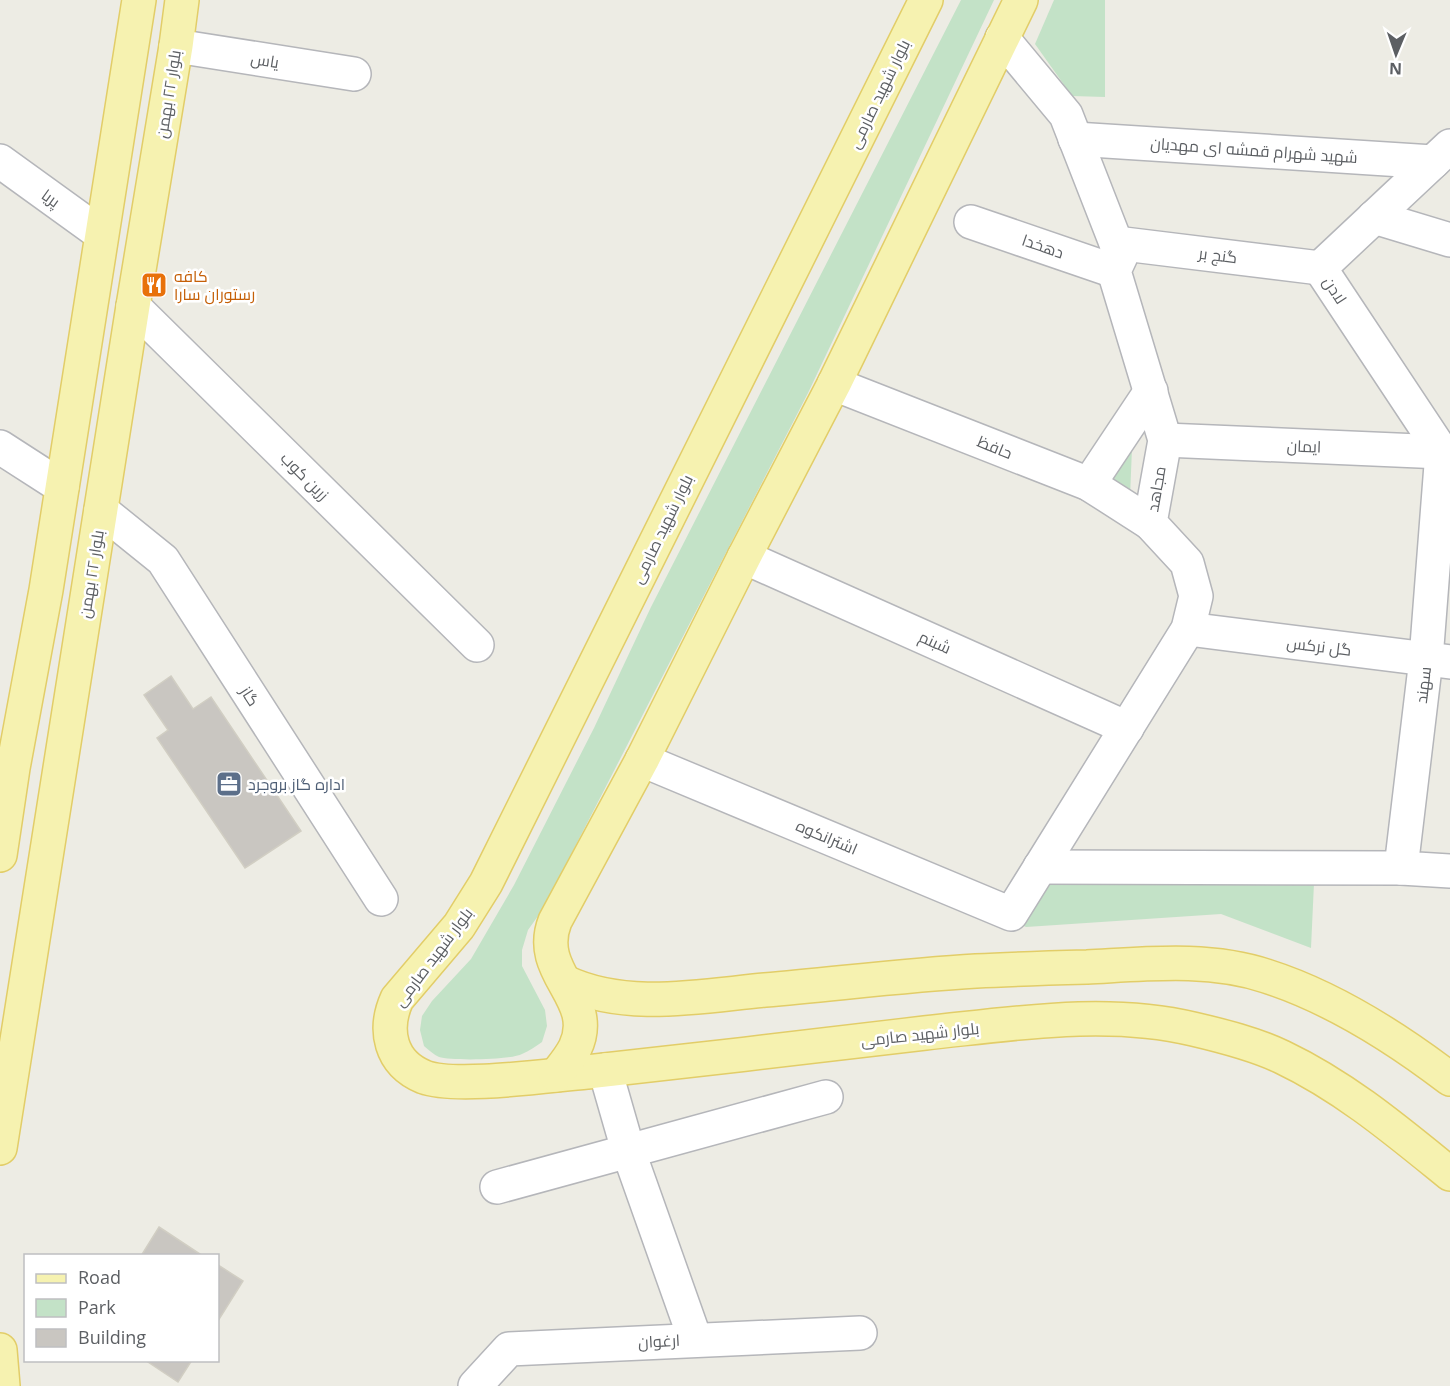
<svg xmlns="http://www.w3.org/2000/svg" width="1450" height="1386" viewBox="0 0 1450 1386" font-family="'Open Sans',Cairo,sans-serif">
<rect width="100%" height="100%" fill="#edece4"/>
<g fill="#c3e2c7">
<path d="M961,0H994L808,393L543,909L528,930L522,950V966L545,1010L547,1026L542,1042C536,1046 529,1051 522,1054C511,1060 451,1061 439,1057C434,1055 429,1050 424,1046L420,1030L422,1016L432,1001L471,959L514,885L594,728L651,607Z"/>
<path d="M1054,0H1105V97L1072,96L1035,44Z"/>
<path d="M1132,448L1130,497L1104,480Z"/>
<path d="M1038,881L1314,883L1311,948L1221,914L1026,927L1013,921Z"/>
</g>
<g fill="#c9c6c1" stroke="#d1cec3" stroke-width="1.5">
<path d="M171,676L193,709L211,697L301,831L245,868L157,738L168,730L144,695Z"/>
<path d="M159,1227L203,1256H141Z"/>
<path d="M218,1265L243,1281L218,1321Z"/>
<path d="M145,1360H192L178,1382Z"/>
</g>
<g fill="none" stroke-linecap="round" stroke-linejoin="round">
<g stroke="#b5b6ba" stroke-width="36">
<g id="minor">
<path d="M176,46L354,74"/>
<path d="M1075,139L1433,162"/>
<path d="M1450,146L1320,268L1442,452L1450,460"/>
<path d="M0,161L101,234"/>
<path d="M1374,217L1450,240"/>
<path d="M971,222L1114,271"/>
<path d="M1116,243L1320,268"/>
<path d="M133,306L477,645"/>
<path d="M834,384L1089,484L1150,523"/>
<path d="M1165,440L1442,452L1450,454"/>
<path d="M0,447L62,487"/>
<path d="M1442,452L1426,659L1401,868L1450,871"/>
<path d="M1089,484L1151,391"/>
<path d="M101,510L163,560L381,899"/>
<path d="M744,557L1127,728"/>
<path d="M1188,629L1450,662"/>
<path d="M642,760L1011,914L1188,629L1196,596L1187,563L1150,523L1165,440L1114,271L1121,256L1066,115L1002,38"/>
<path d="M1040,867L1401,868"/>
<path d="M605,1070L628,1150L695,1339"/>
<path d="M497,1187L826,1097"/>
<path d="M475,1386L509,1349L860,1333"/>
</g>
</g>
<g stroke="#e2cd68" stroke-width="36">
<g id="major">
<path d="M926,0L486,883L459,926L397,999C383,1030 390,1063 424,1077C456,1089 550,1075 587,1072C700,1060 812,1046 925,1033C1012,1024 1106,1008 1193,1029C1223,1036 1255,1044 1282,1057C1345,1087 1397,1131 1450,1174"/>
<path d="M0,855L13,768L46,590L139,0"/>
<path d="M565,982C626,1011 700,996 765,990C835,984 906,975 976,971C1013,969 1050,968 1087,967C1146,964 1209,957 1266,976C1332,997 1395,1037 1450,1079"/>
<path d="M556,1075C563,1066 570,1058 575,1048C599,998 534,974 555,921L642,760L744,557L834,384L1021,0"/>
<path d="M0,1148L133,306L176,46L182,0"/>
<path d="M0,1350L3,1386"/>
</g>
</g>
<use href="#minor" stroke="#fff" stroke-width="33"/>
<use href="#major" stroke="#f6f2b0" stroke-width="33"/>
</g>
<defs>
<g id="restaurant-square" transform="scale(1.35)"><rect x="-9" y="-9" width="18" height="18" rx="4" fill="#e8710a" stroke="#fff"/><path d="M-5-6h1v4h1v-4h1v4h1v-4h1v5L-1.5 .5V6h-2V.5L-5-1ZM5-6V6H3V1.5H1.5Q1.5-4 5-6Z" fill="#fff"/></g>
<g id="office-square" transform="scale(1.35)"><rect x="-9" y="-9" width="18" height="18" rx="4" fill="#5c6f8a" stroke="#fff"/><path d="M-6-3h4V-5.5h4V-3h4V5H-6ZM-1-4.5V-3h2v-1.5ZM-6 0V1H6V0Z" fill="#fff"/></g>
</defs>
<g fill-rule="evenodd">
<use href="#restaurant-square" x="154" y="285"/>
<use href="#office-square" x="229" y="784"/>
</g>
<g text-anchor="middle" stroke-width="5" stroke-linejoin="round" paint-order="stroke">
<g font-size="16" fill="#5c5f63" stroke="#fff">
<text transform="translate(265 60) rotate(9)" y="6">یاس</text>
<text transform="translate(168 94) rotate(-81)" y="6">بلوار ۲۲ بهمن</text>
<text transform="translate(879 94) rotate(-64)" y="6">بلوار شهید صارمی</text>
<text transform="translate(1254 150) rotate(4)" y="6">شهید شهرام قمشه ای مهدیان</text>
<text transform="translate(51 198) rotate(36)" y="6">پریا</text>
<text transform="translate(1043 246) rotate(19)" y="6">دهخدا</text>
<text transform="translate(1218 255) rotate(7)" y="6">گنج بر</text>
<text transform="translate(1335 290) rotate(57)" y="6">لادن</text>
<text transform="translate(1304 446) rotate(2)" y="6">ایمان</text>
<text transform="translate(995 447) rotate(22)" y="6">حافظ</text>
<text transform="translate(305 476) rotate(45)" y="6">زرین کوب</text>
<text transform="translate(1156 489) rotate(-80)" y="6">مجاهد</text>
<text transform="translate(662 529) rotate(-64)" y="6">بلوار شهید صارمی</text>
<text transform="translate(91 574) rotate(-81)" y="6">بلوار ۲۲ بهمن</text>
<text transform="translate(935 642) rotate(24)" y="6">شبنم</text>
<text transform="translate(1319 646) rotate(7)" y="6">گل نرکس</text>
<text transform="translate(1423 685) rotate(-83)" y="6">سهند</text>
<text transform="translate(250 696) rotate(57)" y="6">گاز</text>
<text transform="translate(827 837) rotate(23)" y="6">اشترانکوه</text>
<text transform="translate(433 957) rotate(-53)" y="6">بلوار شهید صارمی</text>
<text transform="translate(920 1034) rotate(-6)" y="6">بلوار شهید صارمی</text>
<text transform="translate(659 1341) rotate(-3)" y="6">ارغوان</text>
</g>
<g font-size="16" fill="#c56008" stroke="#fff" text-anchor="start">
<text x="174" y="282">کافه<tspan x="174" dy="18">رستوران سارا</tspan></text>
</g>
<g font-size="16" fill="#4e5e75" stroke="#fff" text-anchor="start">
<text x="248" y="790">اداره گاز بروجرد</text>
</g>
</g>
<rect x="24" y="1254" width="195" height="108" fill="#ffffff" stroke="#bebfc1" stroke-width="1.5"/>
<rect x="36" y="1274" width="30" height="9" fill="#f6f2b0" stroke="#bebfc1" stroke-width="1.5"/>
<text x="78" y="1284" font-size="18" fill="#5c5f63">Road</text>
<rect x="36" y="1299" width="30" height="18" fill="#c3e2c7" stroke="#bebfc1" stroke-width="1.5"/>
<text x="78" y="1314" font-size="18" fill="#5c5f63">Park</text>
<rect x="36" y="1329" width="30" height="18" fill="#c9c6c1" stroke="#bebfc1" stroke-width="1.5"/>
<text x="78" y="1344" font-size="18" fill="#5c5f63">Building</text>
<g transform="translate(1396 54) rotate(182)" stroke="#ffffff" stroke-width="4.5" paint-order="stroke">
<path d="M0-4.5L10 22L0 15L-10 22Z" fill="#5c5f63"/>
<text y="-9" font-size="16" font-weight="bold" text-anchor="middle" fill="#5c5f63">N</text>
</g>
</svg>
